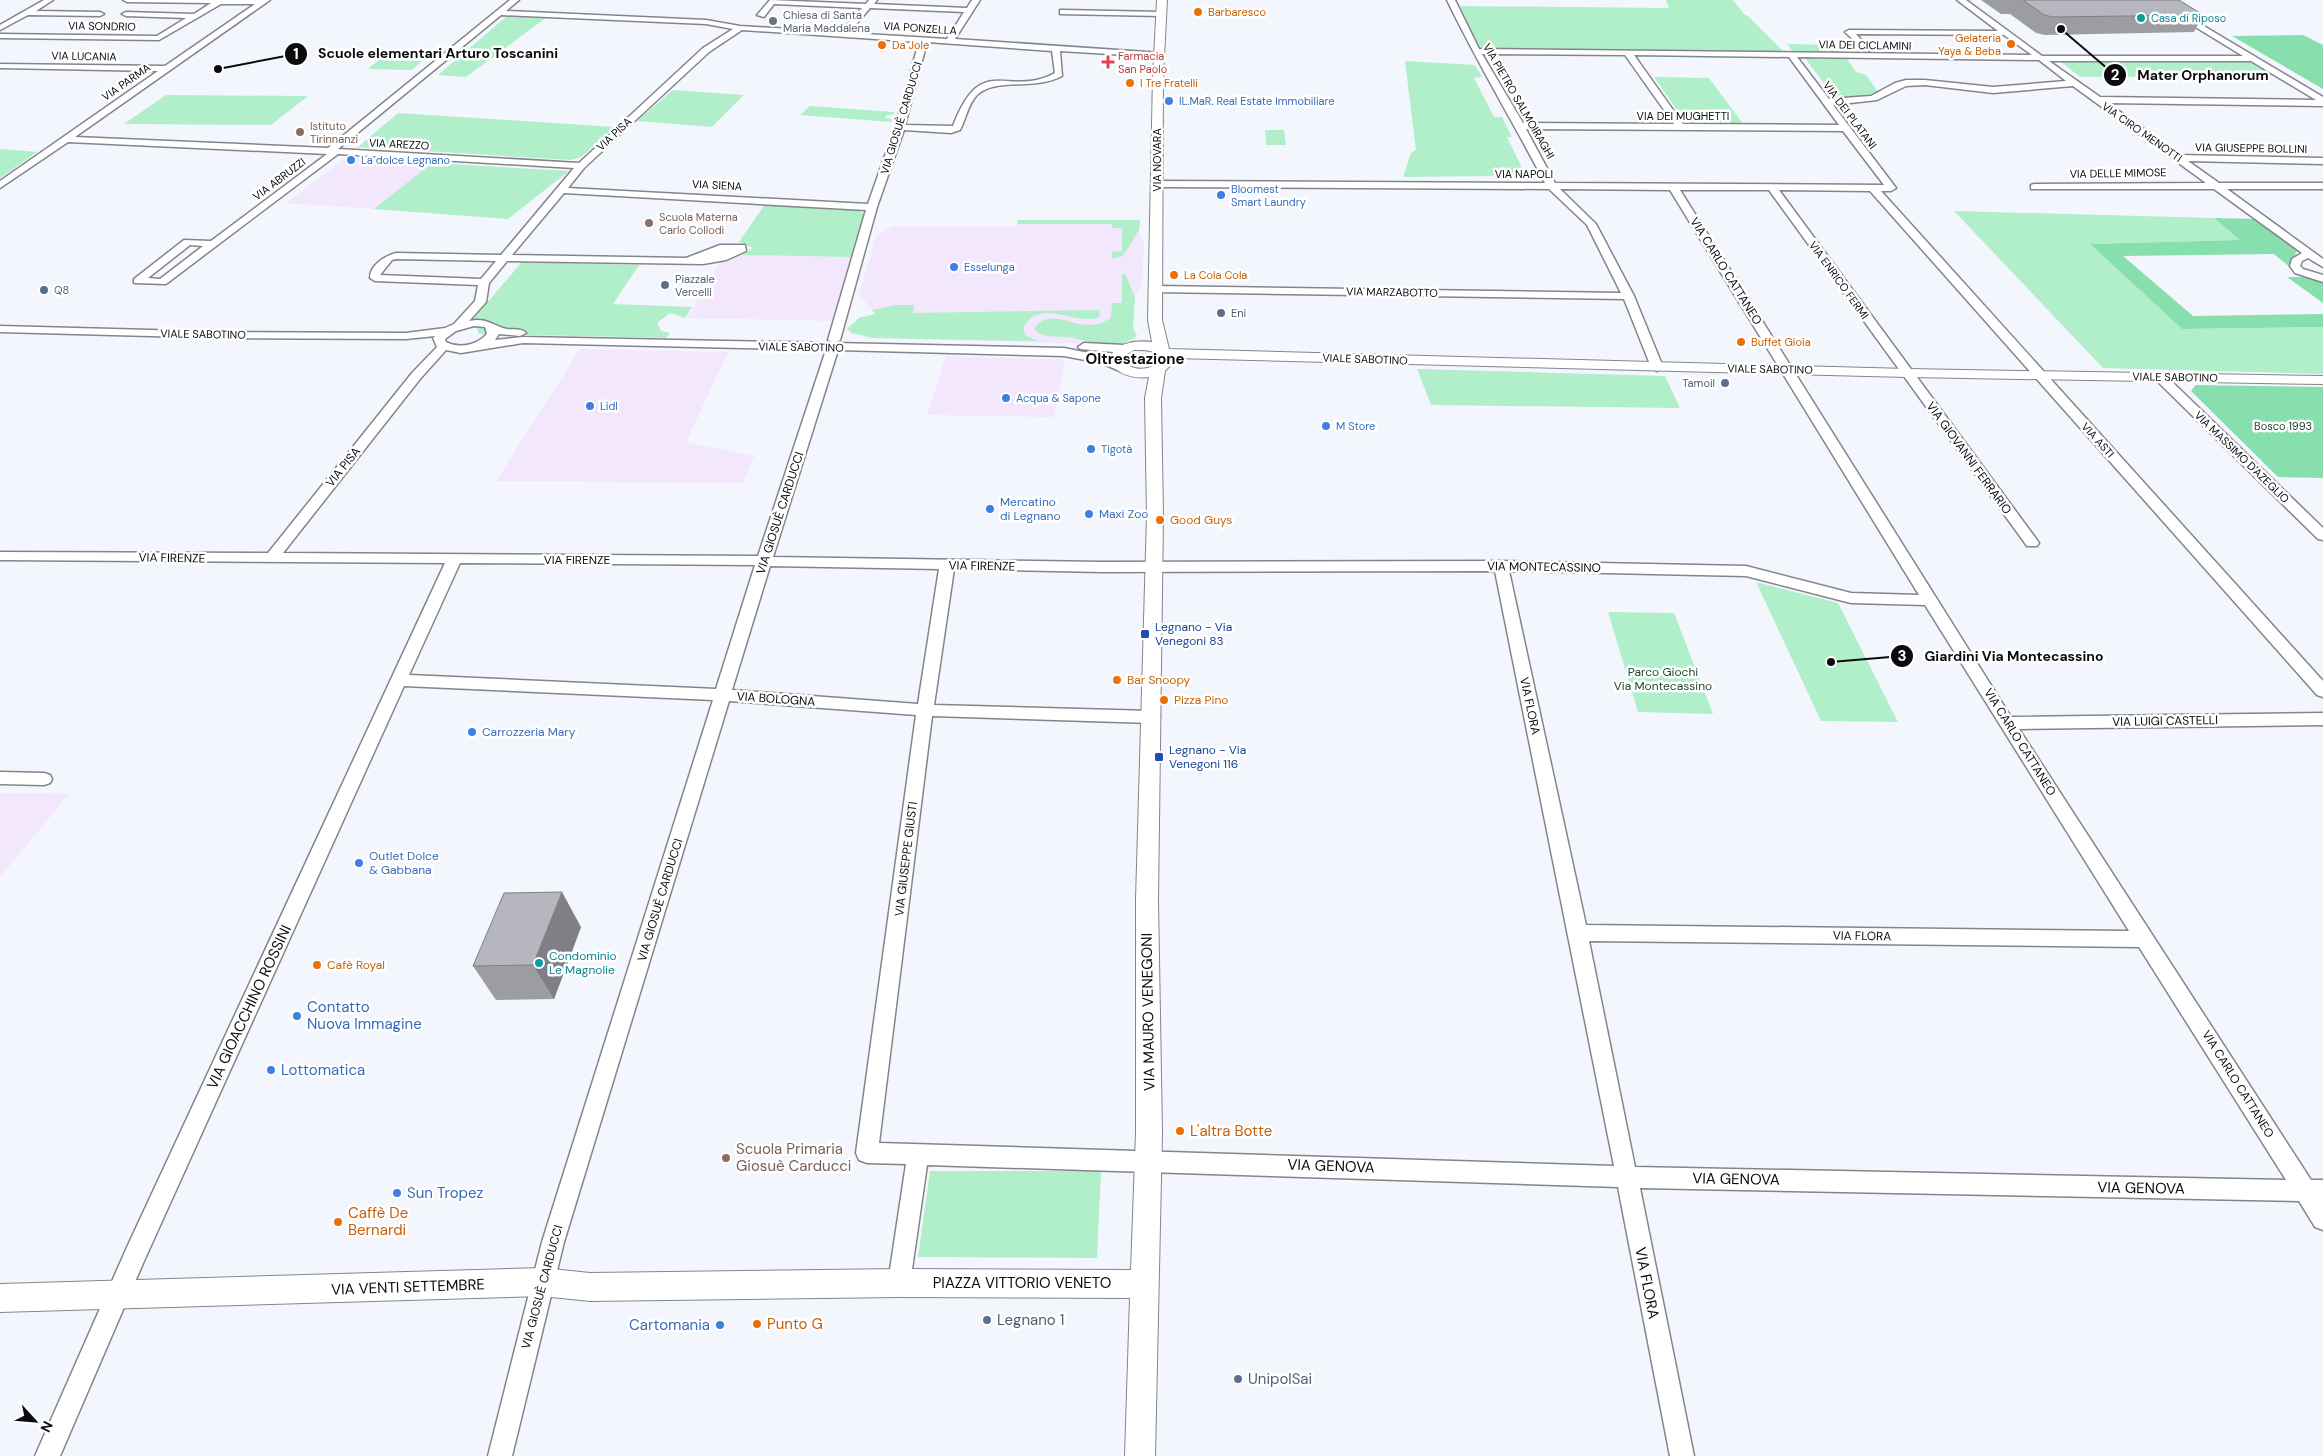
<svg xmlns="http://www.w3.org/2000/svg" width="2323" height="1456" viewBox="0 0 2323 1456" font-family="'DM Sans',sans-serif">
<rect width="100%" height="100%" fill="#f4f6fe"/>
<g fill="#f2e7fc">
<path d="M345,158L432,163L374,209L287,203Z"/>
<path d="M1018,220H1140L1139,230L1144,244L1142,284L1135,297L1133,328L1137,336L1129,341L1090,344L872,338L852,333L847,329L859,318L875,314L859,294L876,236L893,226H1017Z"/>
<path d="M743,255L851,257L832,321L687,318L720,262Z"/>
<path d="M580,349L728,352L686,442L754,456L743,483L496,481Z"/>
<path d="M946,356L1065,360L1054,417L927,415Z"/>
<path d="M0,793L69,794L0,877Z"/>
</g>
<g fill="#b0efc9">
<path d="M1666,0H1733L1745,15L1748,16L1785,53L1479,48L1460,6L1669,8Z"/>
<path d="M507,16L547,17L466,77L438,75Z"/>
<path d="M1787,44L1833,45L1842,54L1794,53Z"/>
<path d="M1805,58L1847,59L1856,72L1866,75L1879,93L1836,100Z"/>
<path d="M379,60L422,61L412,70L368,69Z"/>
<path d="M1405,61L1475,65L1482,77L1474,78L1494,117H1502L1512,137H1507L1525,174L1533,175L1535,180H1496L1494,176L1403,177L1411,153L1416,150Z"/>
<path d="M2060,61H2256L2281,76L2080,77Z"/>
<path d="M1654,77L1709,78L1743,124L1686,123Z"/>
<path d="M673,90L744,95L712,127L637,121Z"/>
<path d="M166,95L308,96L271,125L124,124Z"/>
<path d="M810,106L894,112L893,115H887L885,118L893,119L892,122L800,115Z"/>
<path d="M398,113L615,127L581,157L571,160L358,147Z"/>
<path d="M1265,130H1284L1286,145H1266Z"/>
<path d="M0,149L37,152L0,178Z"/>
<path d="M432,163L569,171L508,219L374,209Z"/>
<path d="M765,204L857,209L864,214L851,257L743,255L753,248L739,242Z"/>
<path d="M1954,211L2214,218L2241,240L2090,244L2182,329L2323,327V374L2103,368Z"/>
<path d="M1018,220H1140L1139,230L1123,256L1112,259V252L1122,251V228H1112V224H1017Z"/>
<path d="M522,262L639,265L613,304L692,307L685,318L670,313L657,323L661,331L670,333L666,338L479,334L473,319Z"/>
<path d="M1122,274H1125L1135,297L1133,328L1137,336C1113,352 1098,343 1074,338C1059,335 1045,340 1034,329C1051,301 1085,341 1111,317L1112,303H1122Z"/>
<path d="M897,305H914L913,313L1099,310L1100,316C1079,329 1041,295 1023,328L1025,335L1038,341L872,338L852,333L847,329L859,318L875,314L872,310Z"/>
<path d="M1142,353L1152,356L1153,362L1141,366L1130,361L1132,356Z"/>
<path d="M1417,369L1665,376L1680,408L1431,405Z"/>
<path d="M1756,582L1838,603L1898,722L1821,721Z"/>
<path d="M1608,612L1674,613L1713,714L1638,712Z"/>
<path d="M930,1171H1101L1097,1258L918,1257Z"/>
</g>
<g fill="#86dfac">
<path d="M2303,35L2323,45V89L2232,36Z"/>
<path d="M2214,218L2258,219L2301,250L2296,252L2293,267H2290L2274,254L2123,256L2193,316L2323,314V327L2182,329L2090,244L2240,240Z"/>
<path d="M2298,273L2323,280V303L2287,277H2303Z"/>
<path d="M2196,385L2323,387V478L2278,477L2191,391Z"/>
</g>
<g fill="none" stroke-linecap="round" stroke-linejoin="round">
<g stroke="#84858c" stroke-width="3">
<g id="minor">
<path d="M44,0H53L36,11L100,12L104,14L100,16L28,15L0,30V25Z"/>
<path d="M123,0H270L75,137L328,148L510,0H519L506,11L706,20L740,26L841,32L862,8L774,4L764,17L757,15L770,0L866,4L869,0H877L874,4L967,8L972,0H980L955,39L1162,53V57H1159L1060,51L1062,76C1035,91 996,77 977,95C968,104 966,119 960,130L951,133L904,130L877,207L840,340L834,343L1064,348L1108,357L1126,365V371L1122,372L1101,363L1064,356L838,350L773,557L1103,562L1501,561L1746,566L1851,593L1919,595L1670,190L1560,189L1596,224L1634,296L1663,367L1657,371L1651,367L1624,299L1155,292L1150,289L1155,286L1621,293L1587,225L1549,189L1157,187L1152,184L1157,181L1545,183C1513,122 1477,62 1447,0H1455L1479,49L2032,55L2004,35L1856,34L1870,50L1866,52L1845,32L1849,30L1998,31L1957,0H1966L2042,56H2243L2151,0H2160L2323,97V106L2108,103L2180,155L2323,158V164L2188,161L2219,183H2323V189H2227L2323,259V267L2308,258L2302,261L2300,266L2303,269L2323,275V282L2295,273L2290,266L2292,259L2302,253L2214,189H2031V185L2034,184L2206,183L2073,86L1993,93L1925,85L1906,86L1877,100L1833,105L1896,188L1891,191H1881L2323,681V697L2317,695L1870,191L1779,190L2037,540L2039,543L2037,546H2027L1769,190H1680L2011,717L2323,713V725L2019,729L2311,1180H2323V1230L2315,1227L2299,1201L1640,1188L1694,1456H1670L1618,1187L927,1165L910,1283L907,1291L899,1294L891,1291L888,1283L906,1164L867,1163L859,1160L856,1153L916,715L729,701L564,1242L512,1456H488L542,1242L713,700L404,686L144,1261L60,1456H35L128,1245L445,563L0,560V552L268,553L412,373L437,347L433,338L435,336L406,339L226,338L0,332V326L226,332L406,333L445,328L454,324L475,301L478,285L375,281L370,278C370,265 385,256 396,253L501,255L574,168L338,154L166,284L134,283V279L184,240L211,241L327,154L68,142L0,188V181L158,71L0,68V64L165,66L255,4H221L159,40L0,38V34L157,36L186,18L126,16L122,14L126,12L194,14L211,3L127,2ZM870,8L964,12L947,39L849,33ZM501,15L706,24L733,29L703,48L579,163L338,149ZM742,30L919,42L895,127L868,204L568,188L584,168L709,52ZM927,42L1052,51L1055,73C1007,99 982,50 953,126L905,125ZM1482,54L1625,55L1674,124L1523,123ZM1634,55L1789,57L1839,125L1683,124ZM1797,57L2039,60L2066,81L1993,87L1925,80H1906L1895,83L1871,96L1829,99ZM2049,61H2251L2316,100L2100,97ZM1526,129L1843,131L1884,185L1555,183ZM564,193L866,210L828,340L834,343L523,337L495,340L499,334L520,336L526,333C521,328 514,330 507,329C493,326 486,317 469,321L486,302L489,283L507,261L703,264L726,260L746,251L745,245H720L686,258L512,255ZM190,245L203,246L160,279L148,278ZM396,259L496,261L481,279L380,275L392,260ZM474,326L485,327L487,334C477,345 460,349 446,342L445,339L456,331ZM523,343L826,350L758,556L283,553L420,379L446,350L461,353ZM460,563L755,565L716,689L409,675ZM770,566L939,569L918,704L732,690ZM954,569L1103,572L1495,571L1614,1166L879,1143L932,716L1152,723L1158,721L1160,717L1158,713L1152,711L934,705ZM1509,571L1746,576L1851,603L1925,605L2129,931L1586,925ZM1589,941L2139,947L2286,1180L1635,1167Z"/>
<path d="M1063,10L1161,12L1165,14L1161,16L1060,14V10Z"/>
<path d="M1084,343L1124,345L1130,349L1124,353L1080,349L1078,347Z"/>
<path d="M2160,373L2164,374L2323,528V540L2318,539L2156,380L2154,377Z"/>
<path d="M0,772L44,773L50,775L52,779L50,783L44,785L0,784Z"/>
</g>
</g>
<g stroke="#84858c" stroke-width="2">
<path id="tertiary" d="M1157,0H1167L1163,76L1162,320L1169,349L1907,369L2323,376V384L1907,377L1174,358L1175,360L1165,371L1161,398L1163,515L1158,900L1162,1132L1155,1456H1125L1130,1298L899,1297L590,1301L542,1296L0,1312V1284L542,1268L590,1273L899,1269L1131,1270L1136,1132V900L1147,515L1145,398L1149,377C1132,379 1119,375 1109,361C1114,342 1135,340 1152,342L1148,320L1153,76ZM1134,350C1145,350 1156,349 1161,360C1151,371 1133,372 1123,361L1125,355Z"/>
</g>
<use href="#minor" fill="#fff" fill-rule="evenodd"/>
<use href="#tertiary" fill="#fff" fill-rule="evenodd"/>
</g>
<g fill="#9c9da3">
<path d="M1981,0H2179L2203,15L2194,32L2045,35L2036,33L2010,14H2001Z"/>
<path d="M581,927L554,999L496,1000L473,966Z"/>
</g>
<path fill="#7f7f85" d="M562,892L581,927L554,999L533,965Z"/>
<g fill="#b5b6be" stroke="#7f7f85">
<path d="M2023,0H2179L2203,15L2053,17L2044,15Z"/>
<path d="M562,892L533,965L473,966L504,893Z"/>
</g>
<g fill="#e8710a" stroke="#fff" stroke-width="2">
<circle cx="1198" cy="12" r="5"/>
<circle cx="2011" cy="44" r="5"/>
<circle cx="882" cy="45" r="5"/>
<circle cx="1130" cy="83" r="5"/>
<circle cx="1174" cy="275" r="5"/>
<circle cx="1741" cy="342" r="5"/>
<circle cx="1160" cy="520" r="5"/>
<circle cx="1117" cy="680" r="5"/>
<circle cx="1164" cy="700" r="5"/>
<circle cx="317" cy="965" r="5"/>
<circle cx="1180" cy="1131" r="5"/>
<circle cx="338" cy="1222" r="5"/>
<circle cx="757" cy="1324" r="5"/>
</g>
<g fill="#0f9aa8" stroke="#fff" stroke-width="2">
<circle cx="2141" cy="18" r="5"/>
<circle cx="539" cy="963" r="5"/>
</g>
<circle fill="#6b7280" stroke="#fff" stroke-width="2" cx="773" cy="21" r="5"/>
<path fill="#e0444e" stroke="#fff" stroke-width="2" d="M1105.5 54.5h5v5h5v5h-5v5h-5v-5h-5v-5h5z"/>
<g fill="#3f7fe0" stroke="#fff" stroke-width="2">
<circle cx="1169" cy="101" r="5"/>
<circle cx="351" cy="160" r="5"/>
<circle cx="1221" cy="195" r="5"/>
<circle cx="954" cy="267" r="5"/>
<circle cx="1006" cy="398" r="5"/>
<circle cx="590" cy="406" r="5"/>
<circle cx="1326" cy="426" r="5"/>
<circle cx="1091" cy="449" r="5"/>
<circle cx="990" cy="509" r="5"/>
<circle cx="1089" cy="514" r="5"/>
<circle cx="472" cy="732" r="5"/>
<circle cx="359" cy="863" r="5"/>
<circle cx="297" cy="1016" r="5"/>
<circle cx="271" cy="1070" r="5"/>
<circle cx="397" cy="1193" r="5"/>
<circle cx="720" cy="1325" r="5"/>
</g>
<g fill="#8d6e63" stroke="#fff" stroke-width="2">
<circle cx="300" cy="132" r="5"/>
<circle cx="649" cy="223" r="5"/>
<circle cx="726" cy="1158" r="5"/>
</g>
<g fill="#5c6f8a" stroke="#fff" stroke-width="2">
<circle cx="665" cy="285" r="5"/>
<circle cx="44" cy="290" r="5"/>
<circle cx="1221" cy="313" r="5"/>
<circle cx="1725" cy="383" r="5"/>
<circle cx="987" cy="1320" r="5"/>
<circle cx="1238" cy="1379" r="5"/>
</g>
<g fill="#1a4fb4" stroke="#fff" stroke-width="2">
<rect x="1140" y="629" width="10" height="10" rx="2.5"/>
<rect x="1154" y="752" width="10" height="10" rx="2.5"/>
</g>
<g text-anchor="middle" stroke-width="5" stroke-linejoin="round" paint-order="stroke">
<g font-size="11" fill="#c56008" stroke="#fff" text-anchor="start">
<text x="1208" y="16">Barbaresco</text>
<text x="2001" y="42" text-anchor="end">Gelateria<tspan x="2001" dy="13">Yaya &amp; Beba</tspan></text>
<text x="892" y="49">Da Jole</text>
<text x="1140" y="87">I Tre Fratelli</text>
<text x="1184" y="279">La Cola Cola</text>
<text x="1751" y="346">Buffet Gioia</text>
</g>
<g font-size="11" fill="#5b616d" stroke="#fff" text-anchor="start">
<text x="783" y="19">Chiesa di Santa<tspan x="783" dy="13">Maria Maddalena</tspan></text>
</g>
<g font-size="11" fill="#0d838f" stroke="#fff" text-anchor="start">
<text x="2151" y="22">Casa di Riposo</text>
</g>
<g font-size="11" fill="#0b0b0d" stroke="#fff">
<text transform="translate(102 26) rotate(1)" y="4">VIA SONDRIO</text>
<text transform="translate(920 28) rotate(4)" y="4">VIA PONZELLA</text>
<text transform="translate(1865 45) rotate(1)" y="4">VIA DEI CICLAMINI</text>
<text transform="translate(84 56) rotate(1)" y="4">VIA LUCANIA</text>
<text transform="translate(126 82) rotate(-35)" y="4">VIA PARMA</text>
<text transform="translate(1519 101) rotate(60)" y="4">VIA PIETRO SALMOIRAGHI</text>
<text transform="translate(1850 115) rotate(53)" y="4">VIA DEI PLATANI</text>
<text x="1683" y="120">VIA DEI MUGHETTI</text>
<text transform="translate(901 118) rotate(-73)" y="4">VIA GIOSUÈ CARDUCCI</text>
<text transform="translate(2142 132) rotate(35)" y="4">VIA CIRO MENOTTI</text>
<text transform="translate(614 134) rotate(-43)" y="4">VIA PISA</text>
<text transform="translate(399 144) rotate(3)" y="4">VIA AREZZO</text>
<text transform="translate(2251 148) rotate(1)" y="4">VIA GIUSEPPE BOLLINI</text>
<text transform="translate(1157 160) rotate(-90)" y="4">VIA NOVARA</text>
<text transform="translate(2118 173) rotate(-1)" y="4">VIA DELLE MIMOSE</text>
<text x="1524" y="178">VIA NAPOLI</text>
<text transform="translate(279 179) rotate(-37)" y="4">VIA ABRUZZI</text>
<text transform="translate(717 185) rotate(3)" y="4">VIA SIENA</text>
<text transform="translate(1839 280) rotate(54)" y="4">VIA ENRICO FERMI</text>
<text transform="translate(1392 292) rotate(1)" y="4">VIA MARZABOTTO</text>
<text transform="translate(203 334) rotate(1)" y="4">VIALE SABOTINO</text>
<text transform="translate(801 347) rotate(1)" y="4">VIALE SABOTINO</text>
<text transform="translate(1365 359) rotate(2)" y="4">VIALE SABOTINO</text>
<text transform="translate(1770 369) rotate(1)" y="4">VIALE SABOTINO</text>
<text transform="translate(2175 377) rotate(1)" y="4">VIALE SABOTINO</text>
<text transform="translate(2098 440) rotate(48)" y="4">VIA ASTI</text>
<text transform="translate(2242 457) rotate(44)" y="4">VIA MASSIMO D'AZEGLIO</text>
</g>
<g font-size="11" fill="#be3a42" stroke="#fff" text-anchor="start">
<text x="1118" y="60">Farmacia<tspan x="1118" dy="13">San Paolo</tspan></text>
</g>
<g font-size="11" fill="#366cbe" stroke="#fff" text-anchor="start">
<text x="1179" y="105">IL.MaR. Real Estate Immobiliare</text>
<text x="361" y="164">La dolce Legnano</text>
<text x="1231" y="193">Bloomest<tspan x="1231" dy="13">Smart Laundry</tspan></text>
<text x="964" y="271">Esselunga</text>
<text x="1016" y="402">Acqua &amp; Sapone</text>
<text x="600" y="410">Lidl</text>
<text x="1336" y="430">M Store</text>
<text x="1101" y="453">Tigotà</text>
</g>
<g font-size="11" fill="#785e54" stroke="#fff" text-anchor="start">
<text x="310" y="130">Istituto<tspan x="310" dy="13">Tirinnanzi</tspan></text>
<text x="659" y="221">Scuola Materna<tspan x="659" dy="13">Carlo Collodi</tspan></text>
</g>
<g font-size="11" fill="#4e5e75" stroke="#fff" text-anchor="start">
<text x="675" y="283">Piazzale<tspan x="675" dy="13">Vercelli</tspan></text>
<text x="54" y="294">Q8</text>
<text x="1231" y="317">Eni</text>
<text x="1715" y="387" text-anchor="end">Tamoil</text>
</g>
<g font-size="11" fill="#1f4530" stroke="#fff">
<text x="2283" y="430">Bosco 1993</text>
</g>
<g font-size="12" fill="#0b0b0d" stroke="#fff">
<text transform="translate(1726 271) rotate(58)" y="4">VIA CARLO CATTANEO</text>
<text transform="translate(1969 458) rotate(54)" y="4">VIA GIOVANNI FERRARIO</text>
<text transform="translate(343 467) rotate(-51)" y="4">VIA PISA</text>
<text transform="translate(780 513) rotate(-72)" y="4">VIA GIOSUÈ CARDUCCI</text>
<text transform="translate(172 558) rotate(1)" y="4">VIA FIRENZE</text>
<text x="577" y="564">VIA FIRENZE</text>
<text transform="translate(982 566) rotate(1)" y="4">VIA FIRENZE</text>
<text transform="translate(1544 567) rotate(1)" y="4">VIA MONTECASSINO</text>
<text transform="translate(776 699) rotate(4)" y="4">VIA BOLOGNA</text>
<text transform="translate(1530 706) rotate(78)" y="4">VIA FLORA</text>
<text transform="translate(2165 721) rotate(-1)" y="4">VIA LUIGI CASTELLI</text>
<text transform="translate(2020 742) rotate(58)" y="4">VIA CARLO CATTANEO</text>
<text transform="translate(906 859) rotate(-83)" y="4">VIA GIUSEPPE GIUSTI</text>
<text transform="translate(660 900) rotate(-73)" y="4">VIA GIOSUÈ CARDUCCI</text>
<text transform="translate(1862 936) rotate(1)" y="4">VIA FLORA</text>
<text transform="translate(2238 1084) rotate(58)" y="4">VIA CARLO CATTANEO</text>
<text transform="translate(542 1287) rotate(-75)" y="4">VIA GIOSUÈ CARDUCCI</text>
</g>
<g font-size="12" fill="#366cbe" stroke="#fff" text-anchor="start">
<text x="1000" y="506">Mercatino<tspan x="1000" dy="14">di Legnano</tspan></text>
<text x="1099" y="518">Maxi Zoo</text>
<text x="482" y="736">Carrozzeria Mary</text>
<text x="369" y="860">Outlet Dolce<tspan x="369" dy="14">&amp; Gabbana</tspan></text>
</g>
<g font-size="12" fill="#c56008" stroke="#fff" text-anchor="start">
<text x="1170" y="524">Good Guys</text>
<text x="1127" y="684">Bar Snoopy</text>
<text x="1174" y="704">Pizza Pino</text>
<text x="327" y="969">Cafè Royal</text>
</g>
<g font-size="12" fill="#164399" stroke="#fff" text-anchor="start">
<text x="1155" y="631">Legnano - Via<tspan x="1155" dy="14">Venegoni 83</tspan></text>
<text x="1169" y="754">Legnano - Via<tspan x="1169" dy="14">Venegoni 116</tspan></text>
</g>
<g font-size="12" fill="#1f4530" stroke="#fff">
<text x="1663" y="676">Parco Giochi<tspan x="1663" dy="14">Via Montecassino</tspan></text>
</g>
<g font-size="12" fill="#0d838f" stroke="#fff" text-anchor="start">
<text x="549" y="960">Condominio<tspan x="549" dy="14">Le Magnolie</tspan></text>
</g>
<g font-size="15" font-weight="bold" fill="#0b0b0d" stroke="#fff">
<text x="1135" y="364">Oltrestazione</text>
</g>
<g font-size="15" fill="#0b0b0d" stroke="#fff">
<text transform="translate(249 1007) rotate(-65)" y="5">VIA GIOACCHINO ROSSINI</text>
<text transform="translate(1148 1012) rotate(-91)" y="5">VIA MAURO VENEGONI</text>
<text transform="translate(1331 1166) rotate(2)" y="5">VIA GENOVA</text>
<text transform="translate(1736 1179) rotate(1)" y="5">VIA GENOVA</text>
<text transform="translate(2141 1188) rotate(1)" y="5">VIA GENOVA</text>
<text x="1022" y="1288">PIAZZA VITTORIO VENETO</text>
<text transform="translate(1647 1283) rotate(79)" y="5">VIA FLORA</text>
<text transform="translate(408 1287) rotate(-2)" y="5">VIA VENTI SETTEMBRE</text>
</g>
<g font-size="15" fill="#366cbe" stroke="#fff" text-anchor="start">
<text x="307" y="1012">Contatto<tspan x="307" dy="17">Nuova Immagine</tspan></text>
<text x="281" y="1075">Lottomatica</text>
<text x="407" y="1198">Sun Tropez</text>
<text x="710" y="1330" text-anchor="end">Cartomania</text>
</g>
<g font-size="15" fill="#c56008" stroke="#fff" text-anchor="start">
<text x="1190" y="1136">L'altra Botte</text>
<text x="348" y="1218">Caffè De<tspan x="348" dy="17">Bernardi</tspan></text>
<text x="767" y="1329">Punto G</text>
</g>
<g font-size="15" fill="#785e54" stroke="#fff" text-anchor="start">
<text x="736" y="1154">Scuola Primaria<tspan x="736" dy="17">Giosuè Carducci</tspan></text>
</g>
<g font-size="15" fill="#4e5e75" stroke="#fff" text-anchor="start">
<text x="997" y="1325">Legnano 1</text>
<text x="1248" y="1384">UnipolSai</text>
</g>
</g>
<path fill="none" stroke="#0b0b0d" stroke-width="2" d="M218 69L296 54M2061 29L2115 75M1831 662L1902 656"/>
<g fill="#0b0b0d" stroke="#fff" stroke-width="2">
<circle cx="218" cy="69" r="5"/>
<circle cx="2061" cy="29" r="5"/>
<circle cx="1831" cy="662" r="5"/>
<circle cx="296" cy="54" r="12"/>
<circle cx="2115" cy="75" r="12"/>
<circle cx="1902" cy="656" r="12"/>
</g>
<g font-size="15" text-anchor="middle" font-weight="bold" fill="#fff">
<text x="296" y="59">1</text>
<text x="2115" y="80">2</text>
<text x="1902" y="661">3</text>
</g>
<g font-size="14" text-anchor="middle" font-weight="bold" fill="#0b0b0d" stroke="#fff" stroke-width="5" stroke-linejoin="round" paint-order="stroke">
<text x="438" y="58">Scuole elementari Arturo Toscanini</text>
<text x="2203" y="80">Mater Orphanorum</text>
<text x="2014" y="661">Giardini Via Montecassino</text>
</g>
<g transform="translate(35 1421) rotate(116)" stroke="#ffffff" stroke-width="4" paint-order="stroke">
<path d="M0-4L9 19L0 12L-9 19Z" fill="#0b0b0d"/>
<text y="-8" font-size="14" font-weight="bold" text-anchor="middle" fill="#0b0b0d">N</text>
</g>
</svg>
